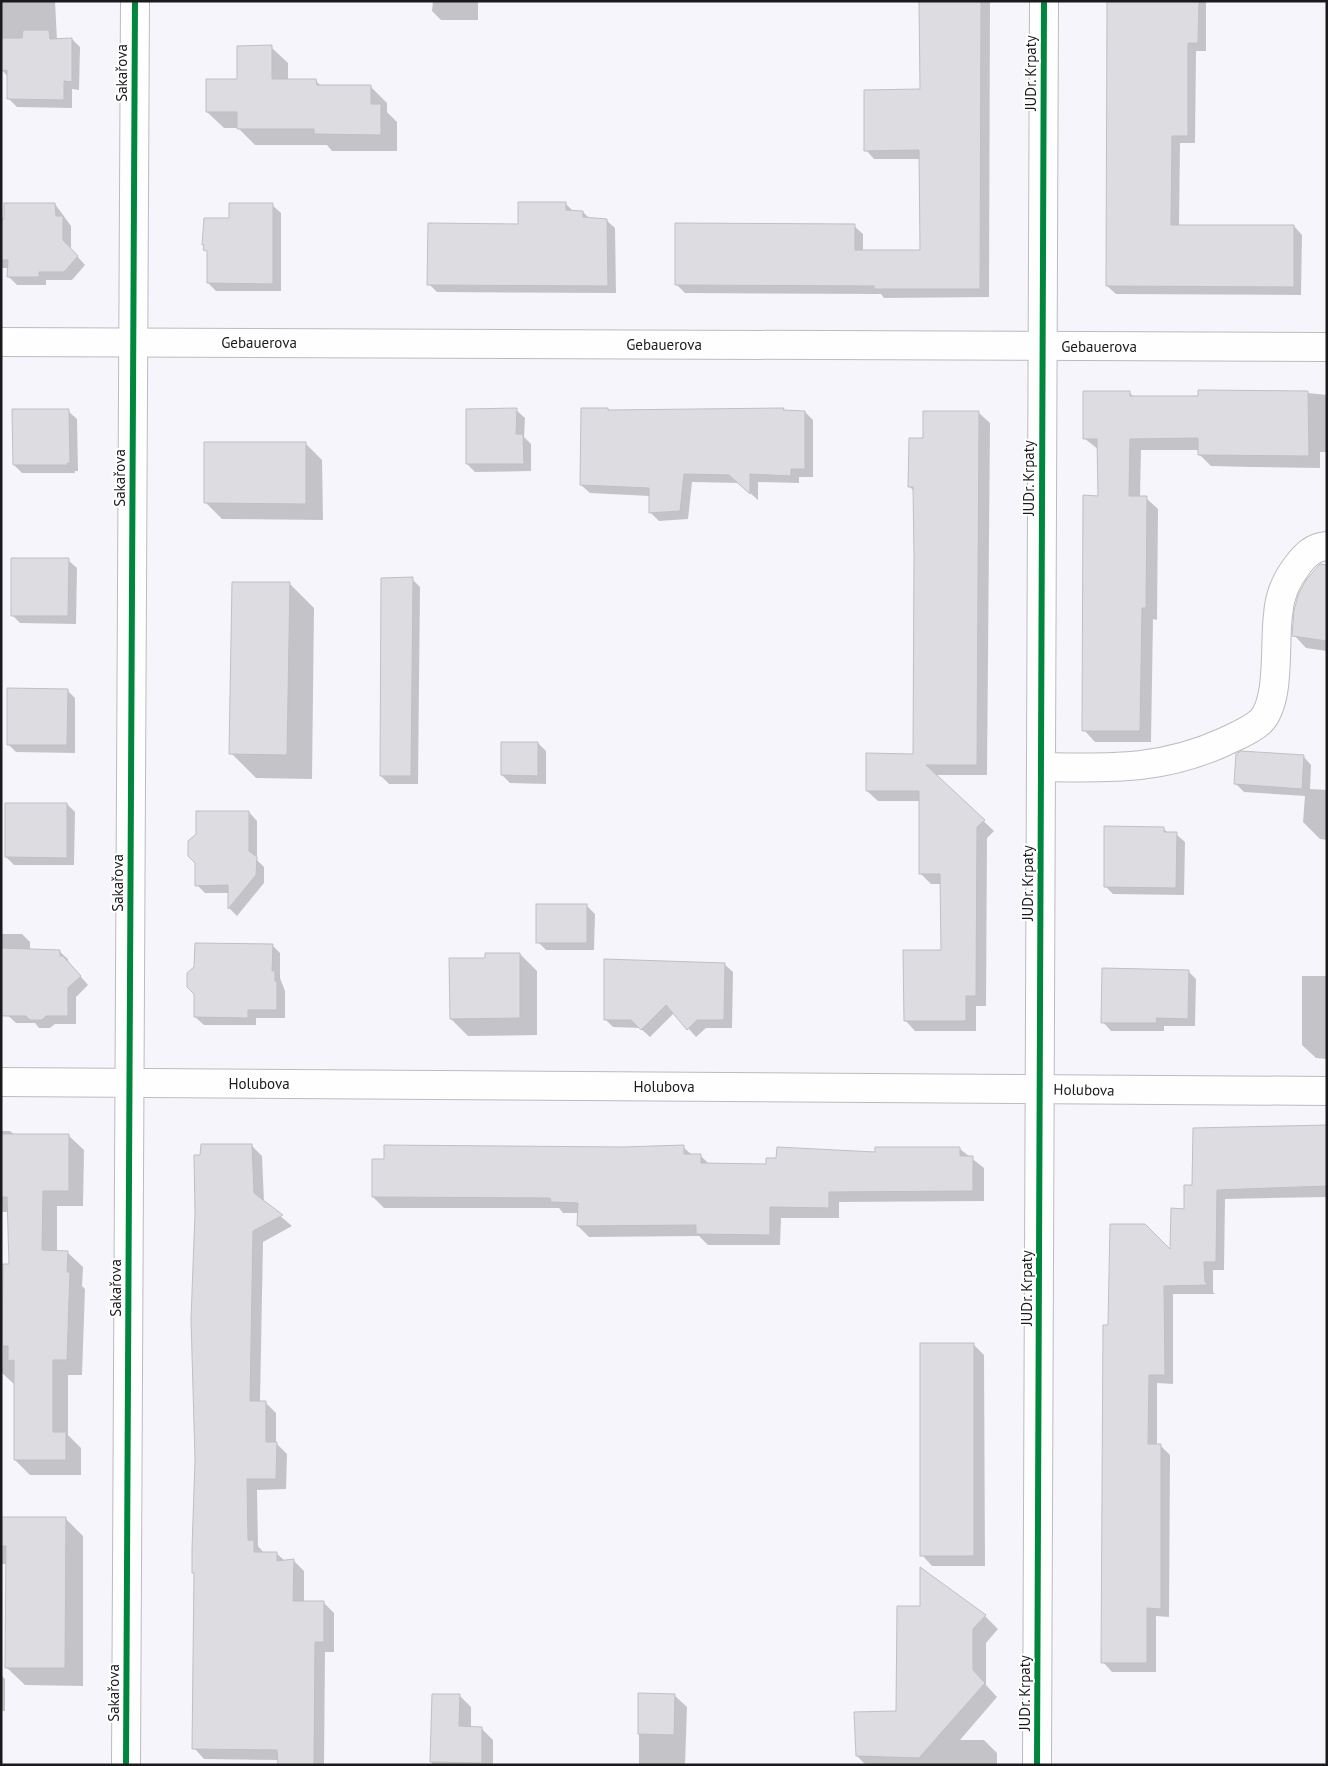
<svg xmlns="http://www.w3.org/2000/svg" width="1328" height="1766" viewBox="0 0 1328 1766" font-family="'PT Sans',sans-serif">
<rect width="100%" height="100%" fill="#f6f5fb"/>
<g fill="#0003">
<path d="M1,1H55L57,40L72,39L80,47L79,90L72,89V108L17,107L8,98V77L2,70Z"/>
<path d="M433,1H478V20H441L432,11Z"/>
<path d="M920,1H990L989,297L884,298L881,294L685,293L676,284L854,226L863,234V251H921L920,159H874L866,150L922,90Z"/>
<path d="M1109,1H1206V51H1196L1195,143H1180L1179,226H1294L1302,235L1301,295L1116,294L1107,286Z"/>
<path d="M271,47L288,63V81H316L321,86H370L387,103V112L397,122V151H332L327,145H255L238,128H224L207,112Z"/>
<path d="M55,204L71,226V249L85,265L72,280H46V285H17L9,277V268H1V221Z"/>
<path d="M566,204L574,212H583L590,219L606,220L615,228L616,293L437,292L429,284L519,225Z"/>
<path d="M272,205L281,213V291H216L208,283V253L203,244L230,219Z"/>
<path d="M1130,393L1134,397H1199L1308,393L1327,395V452H1320V468L1251,467L1211,466L1199,454V450H1141L1140,497L1146,498L1158,509L1157,620L1153,619L1151,742H1095L1084,730L1099,497V450L1084,438Z"/>
<path d="M607,409L610,412L783,410L785,412H805L813,420V477H799V483L758,482V500L739,483L692,482L688,519L659,521L650,512V496L590,493L581,485Z"/>
<path d="M516,410L525,418L524,437L531,444V471L475,472L467,464Z"/>
<path d="M68,411L77,419L78,471H75V473H22L14,465Z"/>
<path d="M979,413L990,423L987,775H935L994,831L987,838L986,1006H976V1031H915L905,1020L942,951V884H931L920,873V801H878L867,791L914,755V491L910,487L924,439Z"/>
<path d="M305,443L322,460L323,520L222,519L205,502Z"/>
<path d="M68,560L77,568L76,624L20,623L12,615Z"/>
<path d="M1327,566V651L1306,648L1294,635Z"/>
<path d="M412,579L420,587L418,784H389L381,776Z"/>
<path d="M289,583L314,608L312,779L256,778L231,753Z"/>
<path d="M67,690L75,698V753L16,752L8,744Z"/>
<path d="M538,743L546,751V784L510,783L502,775Z"/>
<path d="M1303,756L1311,765L1310,789L1327,790V840L1320,839L1303,822L1305,796L1244,792L1235,783Z"/>
<path d="M67,804L75,812L74,865H14L6,857Z"/>
<path d="M249,812L257,821V860L264,867V883L237,916L229,908V893H205L197,885Z"/>
<path d="M1163,828L1169,834H1176L1185,842L1184,895L1113,894L1105,886Z"/>
<path d="M586,905L595,914L594,950H546L538,942Z"/>
<path d="M1,934H22L30,942V950L59,951L68,959V962L88,985L76,997V1024H55L50,1028H39L35,1023H16L1,1009Z"/>
<path d="M272,945L280,953V978L285,991V1018H256V1025H204L195,1017L196,994Z"/>
<path d="M520,954L537,971V1035L468,1036L451,1019L487,960Z"/>
<path d="M724,964L733,972L732,1028H706L696,1037L674,1013L650,1037L640,1028L613,1027L605,1019Z"/>
<path d="M1188,971L1196,979L1195,1026H1164V1031H1111L1103,1022Z"/>
<path d="M1302,976H1327V1059L1316,1058L1302,1045Z"/>
<path d="M1327,1127V1197L1225,1199L1224,1270H1213V1292L1215,1294H1173V1384L1157,1383V1446H1161L1170,1455L1169,1617L1156,1616V1672H1112L1103,1662L1110,1326L1171,1252L1194,1186Z"/>
<path d="M1,1131H10L15,1135H68L84,1150L83,1206H57V1252H67L83,1267L82,1286L85,1289L82,1375H68V1435L81,1448V1475H30L15,1460V1385L2,1373L4,1265H10L8,1212H1Z"/>
<path d="M251,1145L262,1156L264,1202L292,1226L263,1242L260,1402H265L276,1413V1443L287,1454L286,1489L257,1490L258,1546L264,1553H276L285,1561H294L304,1571V1603H324L334,1613V1652H325L324,1765H279V1760L204,1759L194,1748L195,1574L193,1572Z"/>
<path d="M683,1147L692,1155H700L709,1164L767,1165L876,1153L960,1149L984,1168V1201L839,1202V1218H781L780,1245H708L699,1236L589,1237L578,1226L579,1213H563L559,1208H384L373,1197L623,1148Z"/>
<path d="M973,1344L984,1355L985,1566H932L922,1555Z"/>
<path d="M1,1518H65L83,1536V1686L25,1685L6,1667L7,1564H1Z"/>
<path d="M898,1607L985,1616L998,1629L986,1643V1685L997,1697L960,1740H984L997,1753V1765H866L857,1756L898,1712Z"/>
<path d="M1,1675L5,1679V1711H1Z"/>
<path d="M639,1694L674,1695L687,1707L685,1765H639Z"/>
<path d="M433,1695H459L471,1707V1728H481L493,1740V1765H432Z"/>
</g>
<g fill="#dddce1" stroke="#c0bfc4">
<path d="M919,1H981L980,289H874V286L675,285V223L855,224V250H920L919,150L864,151V90L920,89Z"/>
<path d="M1107,1H1199L1198,43H1188V136H1172L1171,225H1294V287L1106,286Z"/>
<path d="M23,30H49L50,39L72,38V82L64,81V100L7,99V70L1,71V38H22Z"/>
<path d="M272,45V79H316L317,85H371V104H381V135L314,134V129H237V112H206V79H237V46Z"/>
<path d="M518,202H566V210L583,211V217L607,219L608,286L427,285L428,223L518,224Z"/>
<path d="M4,203H55L56,216H63V240L78,256L64,272H39V277H7L8,260H1V219H4Z"/>
<path d="M229,203H273V284L207,283V251L203,250L204,245H202L204,218H229Z"/>
<path d="M1198,390L1308,391L1309,456L1198,455V438L1130,439L1129,496H1147L1146,608H1142L1140,731H1082L1083,495L1098,496L1097,439H1083V391H1130V396H1198Z"/>
<path d="M517,408L516,434H523L524,464H466V409Z"/>
<path d="M581,408H608V410L784,408L783,410L805,411V469H791V476L750,474V494L729,475L684,474L680,511L649,513V488L580,485Z"/>
<path d="M12,409H69L70,463H67L68,465H13Z"/>
<path d="M923,411H979L977,765H926L985,820L977,827L976,996H966V1021H904L903,950H941L940,874H919V791H866V753L913,754L914,557L913,487H908L909,438H923Z"/>
<path d="M204,442H306V504L204,503Z"/>
<path d="M11,558H69L68,616H11Z"/>
<path d="M1320,564L1327,565V641L1292,636L1294,611L1298,595L1306,580Z"/>
<path d="M413,577L411,776H380L381,578Z"/>
<path d="M232,582H290L287,755L229,754Z"/>
<path d="M7,688L68,689L67,745H7Z"/>
<path d="M501,742H538V776L501,775Z"/>
<path d="M1241,751L1304,755L1302,789L1234,784L1236,754Z"/>
<path d="M5,803H67V858L5,857Z"/>
<path d="M196,811H249V851L257,857L256,875L228,909V885L195,886V863L188,856V841L196,834Z"/>
<path d="M1104,826L1164,827V832H1177L1176,888L1104,887Z"/>
<rect x="536" y="904" width="51" height="39"/>
<path d="M195,943L273,944L272,971H275V981H277V1010H248V1018L194,1017V994L187,987V973L194,967Z"/>
<path d="M1,948L60,950V956H63L81,976L68,988V1016H46L42,1020H30L26,1016H1Z"/>
<path d="M485,953H520V1018L450,1019L449,958H485Z"/>
<path d="M604,959L725,963L724,1020H697L687,1030L666,1005L641,1030L631,1020H604Z"/>
<path d="M1102,968L1189,970L1188,1019L1156,1018L1157,1023H1101Z"/>
<path d="M1327,1125V1186L1217,1190L1216,1262H1204L1205,1282L1208,1285L1164,1286L1165,1375H1149L1148,1444H1161V1609L1147,1608V1663H1101L1103,1325H1108L1110,1224H1145L1170,1249L1171,1208L1184,1209V1185H1192L1193,1128Z"/>
<path d="M1,1134H69V1191H43L42,1250L68,1251L67,1272H70L67,1360H53V1432H66V1460H14V1360L8,1361V1346H2L3,1264H9L7,1197H1Z"/>
<path d="M201,1144H252L254,1193L283,1215L253,1231L250,1401H266V1442H277L276,1479H247L248,1540H254V1552H277V1561L294,1559L293,1601H324V1642H315L314,1765H278L277,1750L192,1749L194,1573H192V1550L195,1459L191,1319L195,1213L194,1155H200Z"/>
<path d="M384,1145L623,1147L684,1145V1154H701V1163L766,1164V1158H776L777,1147L875,1152V1147H960V1156H973V1191L829,1192V1208L770,1207V1235L696,1234V1225L577,1226L578,1203L551,1202L550,1198L372,1197V1159H384Z"/>
<rect x="920" y="1343" width="54" height="213"/>
<path d="M1,1517H66L65,1668H5L6,1546H1Z"/>
<path d="M920,1567L986,1615L973,1629V1670L985,1683L919,1758L856,1756L854,1712L896,1711L897,1606H920Z"/>
<path d="M638,1693L675,1694L674,1735L638,1734Z"/>
<path d="M432,1694H460L459,1726L482,1727V1763L430,1762Z"/>
</g>
<g fill="none" stroke-linecap="round" stroke-linejoin="round">
<g stroke="#bcbbc0" stroke-width="30">
<g id="minor">
<path d="M1,342L1327,347"/>
<path d="M1041,767C1109,768 1160,771 1224,742C1236,736 1250,731 1260,722C1281,703 1274,642 1278,615C1279,598 1286,580 1297,566C1305,555 1313,547 1327,546"/>
<path d="M1,1082L1327,1091"/>
<path d="M126,1765L135,1"/>
<path d="M1037,1765L1044,1"/>
</g>
</g>
<use href="#minor" stroke="#fefefe" stroke-width="28"/>
<g stroke="#fff" stroke-width="9">
<g id="cycleway">
<path d="M126,1765L135,1"/>
<path d="M1037,1765L1044,1"/>
</g>
</g>
<use href="#cycleway" stroke="#00873e" stroke-width="6"/>
</g>
<g text-anchor="middle" stroke-width="4" stroke-linejoin="round" paint-order="stroke">
<g font-size="15" fill="#1a1a1d" stroke="#fff">
<text transform="translate(122 73) rotate(-90)" y="5">Sakařova</text>
<text transform="translate(1031 73) rotate(-90)" y="5">JUDr. Krpaty</text>
<text x="259" y="348">Gebauerova</text>
<text x="664" y="350">Gebauerova</text>
<text x="1099" y="352">Gebauerova</text>
<text transform="translate(120 478) rotate(-90)" y="5">Sakařova</text>
<text transform="translate(1029 478) rotate(-90)" y="5">JUDr. Krpaty</text>
<text transform="translate(118 883) rotate(-90)" y="5">Sakařova</text>
<text transform="translate(1028 883) rotate(-90)" y="5">JUDr. Krpaty</text>
<text x="259" y="1089">Holubova</text>
<text x="664" y="1092">Holubova</text>
<text transform="translate(1084 1090) rotate(1)" y="5">Holubova</text>
<text transform="translate(116 1288) rotate(-90)" y="5">Sakařova</text>
<text transform="translate(1027 1288) rotate(-90)" y="5">JUDr. Krpaty</text>
<text transform="translate(114 1693) rotate(-90)" y="5">Sakařova</text>
<text transform="translate(1025 1693) rotate(-90)" y="5">JUDr. Krpaty</text>
</g>
</g>
<rect width="1328" height="1766" fill="none" stroke="#1a1a1d" stroke-width="5"/>
</svg>
